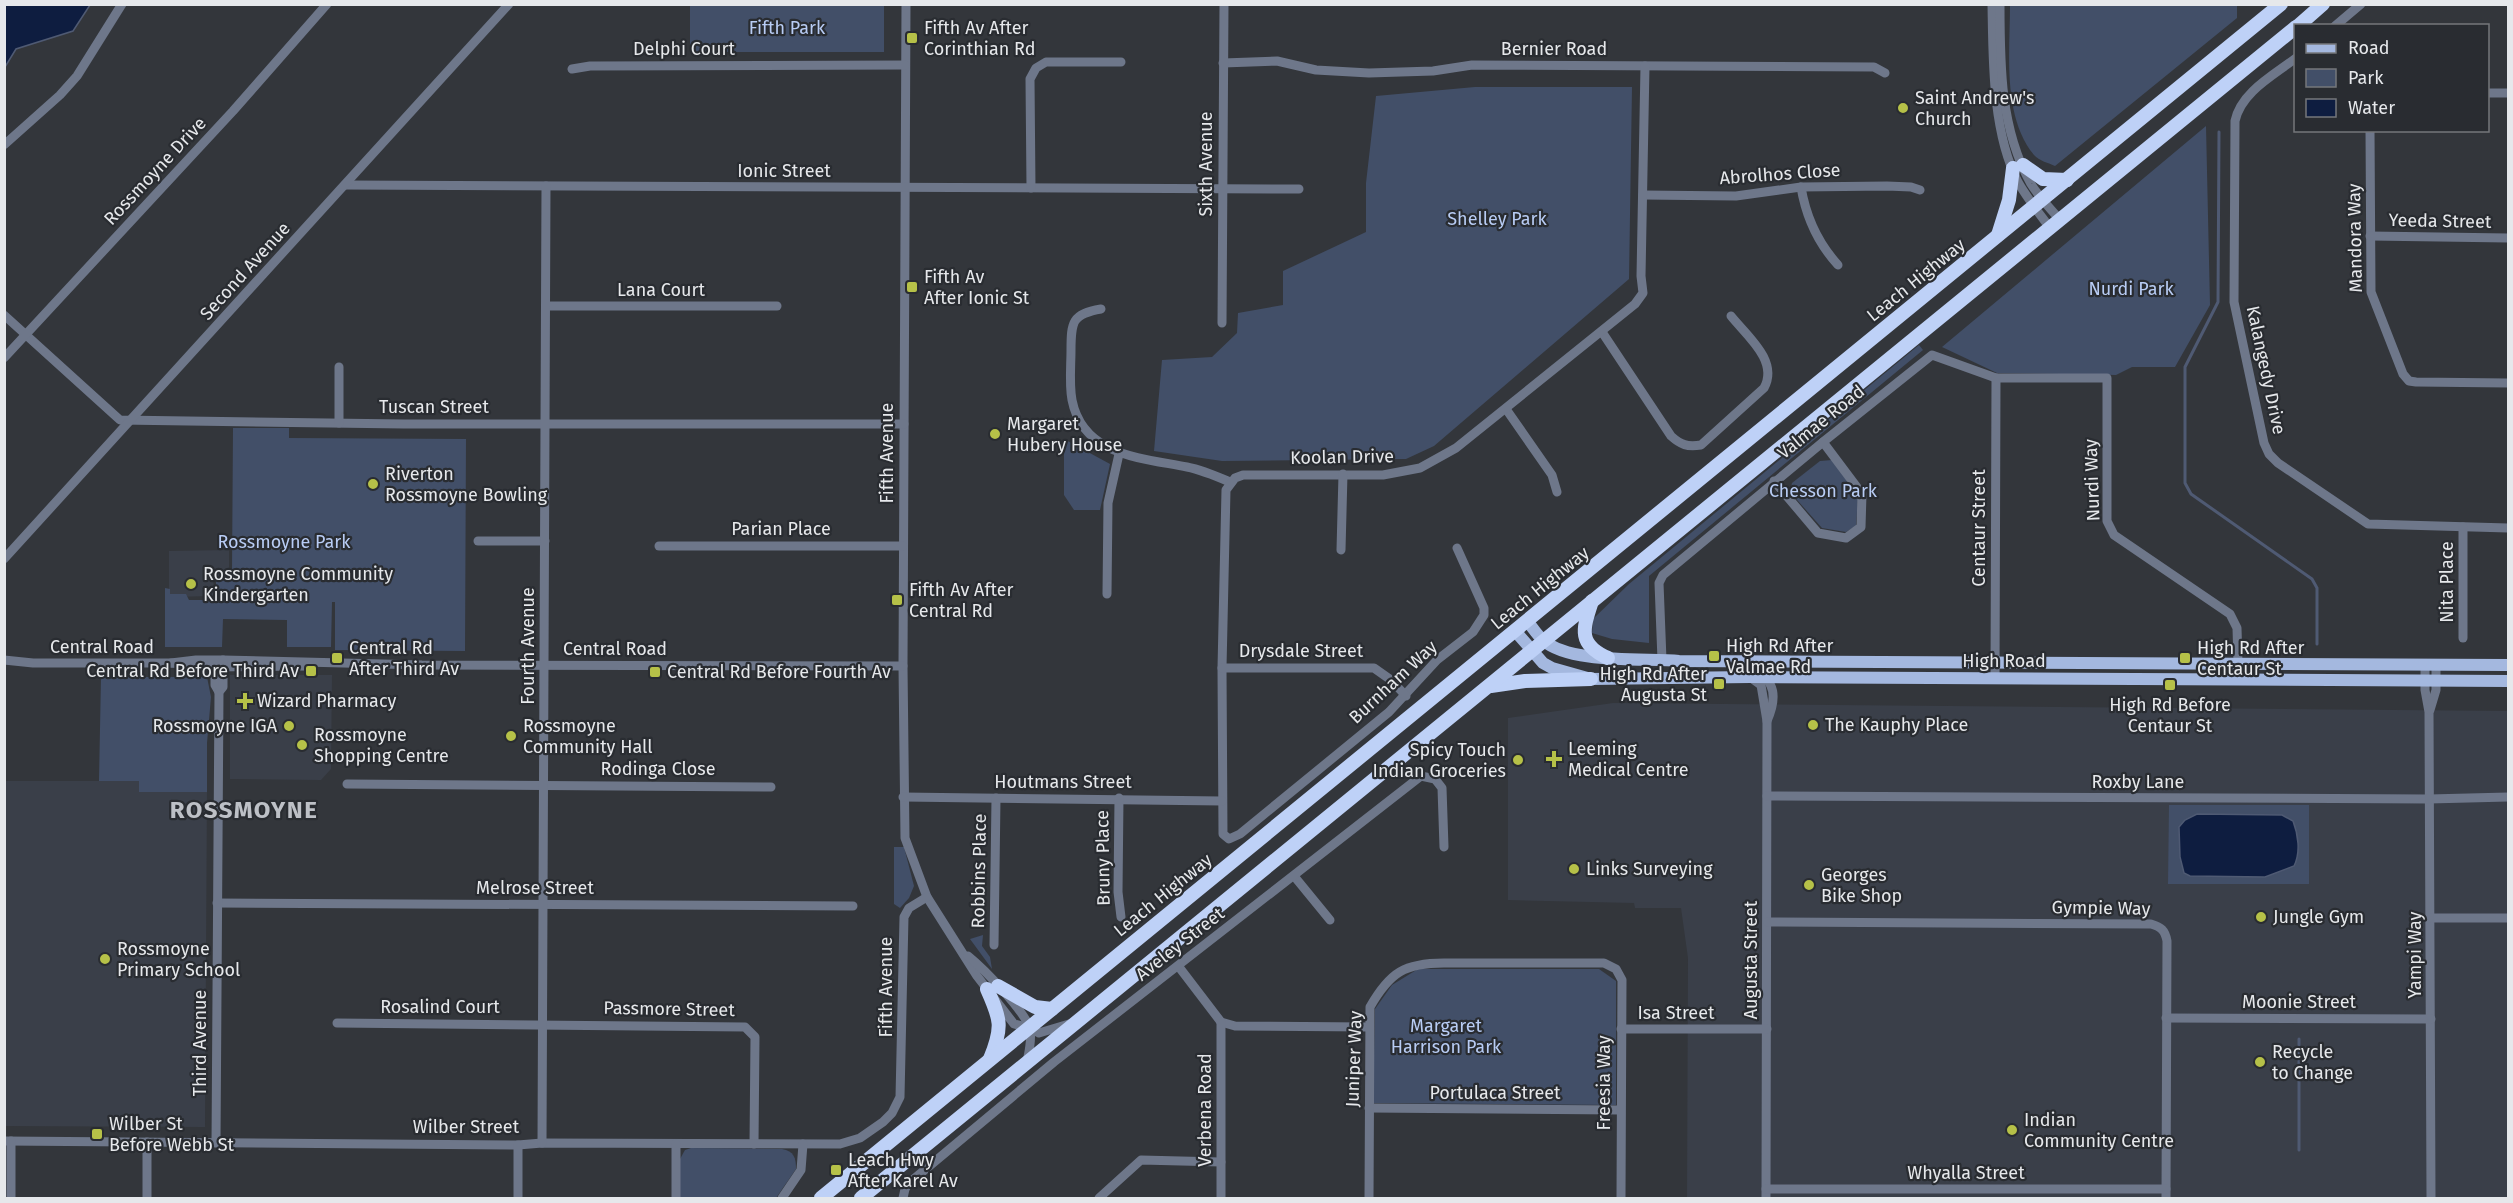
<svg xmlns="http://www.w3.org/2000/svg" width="2513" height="1203" viewBox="0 0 2513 1203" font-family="'Fira Sans',sans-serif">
<rect width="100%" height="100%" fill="#33363b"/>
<g fill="#3a3f49">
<path d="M229,550V570L214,571L213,596L169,597V551Z"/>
<path d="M230,675H332L331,769L321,780L230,779Z"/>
<path d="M1613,703L2508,711V1198H1687L1688,958L1681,908H1635L1634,903L1508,900V718Z"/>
<path d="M5,781H139L140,792H207L205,1127L5,1126Z"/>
</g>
<g fill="#424f68">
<rect x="690" y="5" width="194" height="47"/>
<path d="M2010,5H2237V18L2055,166C2049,163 2039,161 2034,155C2002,116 2010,52 2010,5Z"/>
<path d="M1475,87H1632L1629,279L1434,446L1406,459L1222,461L1154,451L1162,360L1212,357L1237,333L1238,313L1283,305V271L1366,232V183L1376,96Z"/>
<path d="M2206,126L2210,305L2175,367H2132L2116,375L1997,373L1942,347Z"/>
<path d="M1919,345L1923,350L1649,576V643L1612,639L1592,633L1593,619L1629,584Z"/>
<path d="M233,428H289V438L466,439L465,651L335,650V602H332L331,647H287V620L223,619L222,647H165V588L170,589V594H186L189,600H216V572H232Z"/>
<path d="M1064,439L1110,464L1100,510H1074L1064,495Z"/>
<path d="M1832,460L1858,496L1856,526L1846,532L1822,528L1790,492L1792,483L1820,461Z"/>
<path d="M101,677H207L211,697L207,743V792H139V781H99Z"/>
<path d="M2169,805H2309V884H2168Z"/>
<path d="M894,847H904L914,886L909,898L900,908L894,904Z"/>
<path d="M983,935L982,946L990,957L992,969L970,939Z"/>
<path d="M1418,969H1599L1616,981V1105L1373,1103L1375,1009L1392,985Z"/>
<path d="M691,1148L782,1149C794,1151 796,1158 796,1169L776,1198H680V1159L685,1150Z"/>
</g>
<g fill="#0e1d40" stroke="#4f5a73" stroke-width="1.5">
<path d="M5,4H90V5L73,31L16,49L5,67Z"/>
<path d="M2197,814L2282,815L2293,821C2298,834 2301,852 2294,866L2265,877L2190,876L2184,873L2180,857L2179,827L2185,820Z"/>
</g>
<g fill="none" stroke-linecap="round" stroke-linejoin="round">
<g stroke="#4f5a73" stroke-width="3">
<path d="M2219,132L2218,302L2185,367V483L2191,494L2312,579L2317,588V644"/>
<path d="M2299,1150V1039"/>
</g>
<g stroke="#6e778a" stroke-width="9">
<path d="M906,4L903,666L905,838L927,897L977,976L1014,1024L1030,1028L1039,1033L1069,1024"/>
<path d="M1992,4C1993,59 1992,132 2018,182C2027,198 2039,213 2050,228"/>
<path d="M2000,4C2000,65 2000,129 2031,184C2039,197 2050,208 2060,220"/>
<path d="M2335,26L2361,4"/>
<path d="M2296,58C2274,75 2241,92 2235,121L2234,302L2264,443L2269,454L2278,463L2368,524L2508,528"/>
<path d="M1223,63L1277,61L1316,70L1369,73L1433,71L1472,65L1874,67L1885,73"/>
<path d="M572,69L590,66L905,65"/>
<path d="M2488,93H2508"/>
<path d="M2370,130L2371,292L2403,374L2409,381L2416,382L2508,383"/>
<path d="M4,145L60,95L77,76L122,4"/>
<path d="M345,185L1299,189"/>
<path d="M1801,187C1806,217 1817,242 1838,265"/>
<path d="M1031,188L1030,79L1036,68L1046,62H1121"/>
<path d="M1643,195L1736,196L1801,187L1887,186L1911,187L1920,190"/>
<path d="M2370,236L2508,238"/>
<path d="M546,306H777"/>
<path d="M1101,309C1072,314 1071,322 1071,350C1071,366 1069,384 1072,400C1083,456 1142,458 1187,467C1202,470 1216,476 1230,482"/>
<path d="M4,315L120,420L404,424H904"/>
<path d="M1222,323L1224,4"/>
<path d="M1602,332L1671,436C1681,445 1687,447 1701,445L1764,388C1779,361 1747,336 1731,316"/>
<path d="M4,358L233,111L327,4"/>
<path d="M1506,409L1552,475L1557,492"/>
<path d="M339,423V367"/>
<path d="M1774,481L1818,533L1846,538L1861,527L1862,494L1823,442"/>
<path d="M478,541H545"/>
<path d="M659,546H903"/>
<path d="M1457,548L1484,608V615L1473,632L1437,660L1389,712L1240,834L1229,839L1223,834L1222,668L1226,490L1235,478L1243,475H1383L1420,468L1456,448L1635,304L1643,293L1641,276L1645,66"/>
<path d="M1341,550L1343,474"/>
<path d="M4,559L509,4"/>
<path d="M1107,594L1108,503L1119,454"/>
<path d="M2463,638V527"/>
<path d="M4,660L33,663H171L215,667L307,666"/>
<path d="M1662,660L1659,583L1663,575L1823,442L1932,355L1996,378H2107V521L2114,535L2230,614L2237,628L2238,663"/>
<path d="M215,662V685L219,692"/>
<path d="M171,663L196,660H223L422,665L903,666"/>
<path d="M1742,663C1771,677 1781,689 1767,721"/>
<path d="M2425,664V690L2429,712L2431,1198"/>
<path d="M1222,668H1374L1391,680L1406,696"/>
<path d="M1750,677L1761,685L1767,721L1766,1198"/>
<path d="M1995,679L1996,378"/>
<path d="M2430,710L2436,690V664"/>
<path d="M347,784L771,787"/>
<path d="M1767,796L2429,799L2508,797"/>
<path d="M903,797L1222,801"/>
<path d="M1119,798L1118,892L1121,917"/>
<path d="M1294,876L1330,920"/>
<path d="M217,903L853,906"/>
<path d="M2431,918H2508"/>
<path d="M1768,922L2151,924C2161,927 2165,930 2167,941L2166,1198"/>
<path d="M994,945L996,798"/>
<path d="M968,956C984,969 1025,1011 1030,1029C1032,1040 1029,1052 1027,1062"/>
<path d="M1179,967L1221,1022L1235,1026L1369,1027"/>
<path d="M2166,1018L2431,1019"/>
<path d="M337,1023L745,1027L755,1037L754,1144"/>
<path d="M1621,1029H1767"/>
<path d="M1369,1108L1620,1110"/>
<path d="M4,1141L518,1145L542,1143L840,1144L860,1138L883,1122L892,1113L900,1097L904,917L909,908L927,897"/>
<path d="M216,1143L219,692L223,687V660"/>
<path d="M542,1143L546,186"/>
<path d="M676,1144V1198"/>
<path d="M518,1145V1198"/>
<path d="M1766,1189H2166"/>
<path d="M11,1198V1141"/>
<path d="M147,1198V1142"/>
<path d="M782,1198L801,1170L803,1144"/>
<path d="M903,1198L905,1189L909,1183L1054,1062L1421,776L1435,779L1442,788L1444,847"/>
<path d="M1099,1198L1141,1160L1221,1162"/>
<path d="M1221,1198V1022"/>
<path d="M1369,1198L1370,1007C1390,972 1405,963 1444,963H1604L1616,969L1622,980L1621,1198"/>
</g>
<g stroke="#a4b8df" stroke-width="12">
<path d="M1528,622C1533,628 1537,635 1543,640C1569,664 1644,658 1679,661L2508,665"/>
<path d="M1516,632L1543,663L1552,668L1591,679L1750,677L2508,681"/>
</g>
<g stroke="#bed1f7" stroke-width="14">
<path d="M2298,26L2323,4"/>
<path d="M2023,165L2043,179L2067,180"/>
<path d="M1998,235L2009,200L2013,168"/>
<path d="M1592,601C1583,629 1577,644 1608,658"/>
<path d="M1491,686L1525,681L1591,679"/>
<path d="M998,986L1035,1007L1052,1009"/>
<path d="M987,989C1001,1020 1003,1027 990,1059"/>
<path d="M821,1198L2281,4"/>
<path d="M861,1198L2296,27"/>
</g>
</g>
<g fill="#b6c148" stroke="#292c31" stroke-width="2">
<rect x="906" y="32" width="12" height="12" rx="3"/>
<circle cx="1903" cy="108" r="6"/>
<rect x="906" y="281" width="12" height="12" rx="3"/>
<circle cx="995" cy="434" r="6"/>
<circle cx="373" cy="484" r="6"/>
<circle cx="191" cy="584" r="6"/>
<rect x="891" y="594" width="12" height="12" rx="3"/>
<rect x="1708" y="650" width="12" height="12" rx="3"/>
<rect x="331" y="652" width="12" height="12" rx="3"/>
<rect x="2179" y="652" width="12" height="12" rx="3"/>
<rect x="305" y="665" width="12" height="12" rx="3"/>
<rect x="649" y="666" width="12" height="12" rx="3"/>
<rect x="1713" y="678" width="12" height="12" rx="3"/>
<rect x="2164" y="679" width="12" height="12" rx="3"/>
<path d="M242 692h6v6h6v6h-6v6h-6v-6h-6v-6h6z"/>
<circle cx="1813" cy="725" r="6"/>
<circle cx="289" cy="726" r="6"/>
<circle cx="511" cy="736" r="6"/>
<circle cx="302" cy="745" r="6"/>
<path d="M1551 750h6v6h6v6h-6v6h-6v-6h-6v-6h6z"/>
<circle cx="1518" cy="760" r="6"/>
<circle cx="1574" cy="869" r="6"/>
<circle cx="1809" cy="885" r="6"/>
<circle cx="2261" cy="917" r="6"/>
<circle cx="105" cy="959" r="6"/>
<circle cx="2260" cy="1062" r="6"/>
<circle cx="2012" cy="1130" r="6"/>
<rect x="91" y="1128" width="12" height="12" rx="3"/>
<rect x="830" y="1164" width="12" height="12" rx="3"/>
</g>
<g text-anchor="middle" stroke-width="4.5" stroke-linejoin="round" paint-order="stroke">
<g font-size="18" fill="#b8ccf4" stroke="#292c31">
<text x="787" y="34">Fifth Park</text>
<text x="1497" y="225">Shelley Park</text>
<text x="2131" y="295">Nurdi Park</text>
<text x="1823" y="497">Chesson Park</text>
<text x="284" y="548">Rossmoyne Park</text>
<text x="1446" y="1032">Margaret<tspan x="1446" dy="21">Harrison Park</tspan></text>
</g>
<g font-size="18" fill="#e6e8eb" stroke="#292c31" text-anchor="start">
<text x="924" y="34">Fifth Av After<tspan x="924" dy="21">Corinthian Rd</tspan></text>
<text x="1915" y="104">Saint Andrew's<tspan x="1915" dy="21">Church</tspan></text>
<text x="924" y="283">Fifth Av<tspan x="924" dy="21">After Ionic St</tspan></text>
<text x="1007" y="430">Margaret<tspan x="1007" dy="21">Hubery House</tspan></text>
<text x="385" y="480">Riverton<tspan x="385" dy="21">Rossmoyne Bowling</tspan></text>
<text x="203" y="580">Rossmoyne Community<tspan x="203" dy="21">Kindergarten</tspan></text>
<text x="909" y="596">Fifth Av After<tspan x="909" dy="21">Central Rd</tspan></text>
<text x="1726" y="652">High Rd After<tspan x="1726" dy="21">Valmae Rd</tspan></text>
<text x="349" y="654">Central Rd<tspan x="349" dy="21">After Third Av</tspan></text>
<text x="2197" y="654">High Rd After<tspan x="2197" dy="21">Centaur St</tspan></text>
<text x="299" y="677" text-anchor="end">Central Rd Before Third Av</text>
<text x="667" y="678">Central Rd Before Fourth Av</text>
<text x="1707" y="680" text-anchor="end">High Rd After<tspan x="1707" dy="21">Augusta St</tspan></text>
<text x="257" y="707">Wizard Pharmacy</text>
<text x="2170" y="711" text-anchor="middle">High Rd Before<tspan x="2170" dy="21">Centaur St</tspan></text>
<text x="1825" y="731">The Kauphy Place</text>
<text x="277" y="732" text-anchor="end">Rossmoyne IGA</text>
<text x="523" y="732">Rossmoyne<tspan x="523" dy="21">Community Hall</tspan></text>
<text x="314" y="741">Rossmoyne<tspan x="314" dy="21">Shopping Centre</tspan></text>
<text x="1568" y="755">Leeming<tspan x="1568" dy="21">Medical Centre</tspan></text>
<text x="1506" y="756" text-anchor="end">Spicy Touch<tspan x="1506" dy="21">Indian Groceries</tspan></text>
<text x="1586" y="875">Links Surveying</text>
<text x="1821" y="881">Georges<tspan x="1821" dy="21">Bike Shop</tspan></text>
<text x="2273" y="923">Jungle Gym</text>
<text x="117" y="955">Rossmoyne<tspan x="117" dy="21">Primary School</tspan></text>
<text x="2272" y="1058">Recycle<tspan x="2272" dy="21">to Change</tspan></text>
<text x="2024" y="1126">Indian<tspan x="2024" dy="21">Community Centre</tspan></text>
<text x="109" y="1130">Wilber St<tspan x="109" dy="21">Before Webb St</tspan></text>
<text x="848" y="1166">Leach Hwy<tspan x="848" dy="21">After Karel Av</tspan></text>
</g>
<g font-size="18" fill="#e6e8eb" stroke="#292c31">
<text x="684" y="55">Delphi Court</text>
<text x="1554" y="55">Bernier Road</text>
<text transform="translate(1206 164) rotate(-90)" y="6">Sixth Avenue</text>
<text transform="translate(155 171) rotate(-47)" y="6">Rossmoyne Drive</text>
<text x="784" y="177">Ionic Street</text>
<text transform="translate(1780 174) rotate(-4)" y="6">Abrolhos Close</text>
<text transform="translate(2440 221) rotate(1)" y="6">Yeeda Street</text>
<text transform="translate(2355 238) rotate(-91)" y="6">Mandora Way</text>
<text transform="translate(245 271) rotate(-48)" y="6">Second Avenue</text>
<text transform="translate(1916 280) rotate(-39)" y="6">Leach Highway</text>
<text x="661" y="296">Lana Court</text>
<text transform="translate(2266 370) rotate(78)" y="6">Kalangedy Drive</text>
<text x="434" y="413">Tuscan Street</text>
<text transform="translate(1821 422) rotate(-39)" y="6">Valmae Road</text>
<text transform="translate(887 453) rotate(-90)" y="6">Fifth Avenue</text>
<text transform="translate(1342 457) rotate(-1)" y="6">Koolan Drive</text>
<text transform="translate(2092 480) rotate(-92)" y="6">Nurdi Way</text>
<text transform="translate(1979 528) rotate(-90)" y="6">Centaur Street</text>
<text x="781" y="535">Parian Place</text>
<text transform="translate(2447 582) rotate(-90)" y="6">Nita Place</text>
<text transform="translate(1540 588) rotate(-39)" y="6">Leach Highway</text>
<text transform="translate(528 646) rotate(-90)" y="6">Fourth Avenue</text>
<text x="102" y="653">Central Road</text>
<text x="615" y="655">Central Road</text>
<text x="1301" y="657">Drysdale Street</text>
<text x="2004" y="667">High Road</text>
<text transform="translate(1393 682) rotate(-43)" y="6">Burnham Way</text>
<text x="658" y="775">Rodinga Close</text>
<text x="1063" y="788">Houtmans Street</text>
<text x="2138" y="788">Roxby Lane</text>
<text transform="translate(1103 858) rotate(-91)" y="6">Bruny Place</text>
<text transform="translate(979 871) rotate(-89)" y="6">Robbins Place</text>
<text x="535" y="894">Melrose Street</text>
<text transform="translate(1163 895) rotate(-39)" y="6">Leach Highway</text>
<text transform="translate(2101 908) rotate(1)" y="6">Gympie Way</text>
<text transform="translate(1180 944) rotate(-38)" y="6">Aveley Street</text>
<text transform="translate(2415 955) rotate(-90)" y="6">Yampi Way</text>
<text transform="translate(1751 960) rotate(-90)" y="6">Augusta Street</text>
<text transform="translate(886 987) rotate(-90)" y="6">Fifth Avenue</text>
<text x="2299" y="1008">Moonie Street</text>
<text x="440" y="1013">Rosalind Court</text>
<text transform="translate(669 1009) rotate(1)" y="6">Passmore Street</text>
<text x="1676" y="1019">Isa Street</text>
<text transform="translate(200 1043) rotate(-90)" y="6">Third Avenue</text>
<text transform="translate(1354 1059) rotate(-88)" y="6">Juniper Way</text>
<text transform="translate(1604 1083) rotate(-90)" y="6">Freesia Way</text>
<text x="1495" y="1099">Portulaca Street</text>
<text transform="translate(1205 1110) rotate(-90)" y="6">Verbena Road</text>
<text x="466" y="1133">Wilber Street</text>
<text x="1966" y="1179">Whyalla Street</text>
</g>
<g font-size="24" font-weight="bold" letter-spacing="1.5" fill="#bdc0c6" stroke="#292c31">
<text x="244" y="818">ROSSMOYNE</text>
</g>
</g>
<rect width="2513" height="1203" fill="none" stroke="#e6e8eb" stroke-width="12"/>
<rect x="2294" y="24" width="195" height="108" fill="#292c31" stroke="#75777b" stroke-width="1.5"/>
<rect x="2306" y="44" width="30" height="9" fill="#a4b8df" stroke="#75777b" stroke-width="1.5"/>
<text x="2348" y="54" font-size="18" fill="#e6e8eb">Road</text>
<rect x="2306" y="69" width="30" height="18" fill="#424f68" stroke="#75777b" stroke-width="1.5"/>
<text x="2348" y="84" font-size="18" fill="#e6e8eb">Park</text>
<rect x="2306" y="99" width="30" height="18" fill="#0e1d40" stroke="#75777b" stroke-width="1.5"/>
<text x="2348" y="114" font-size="18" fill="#e6e8eb">Water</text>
</svg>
